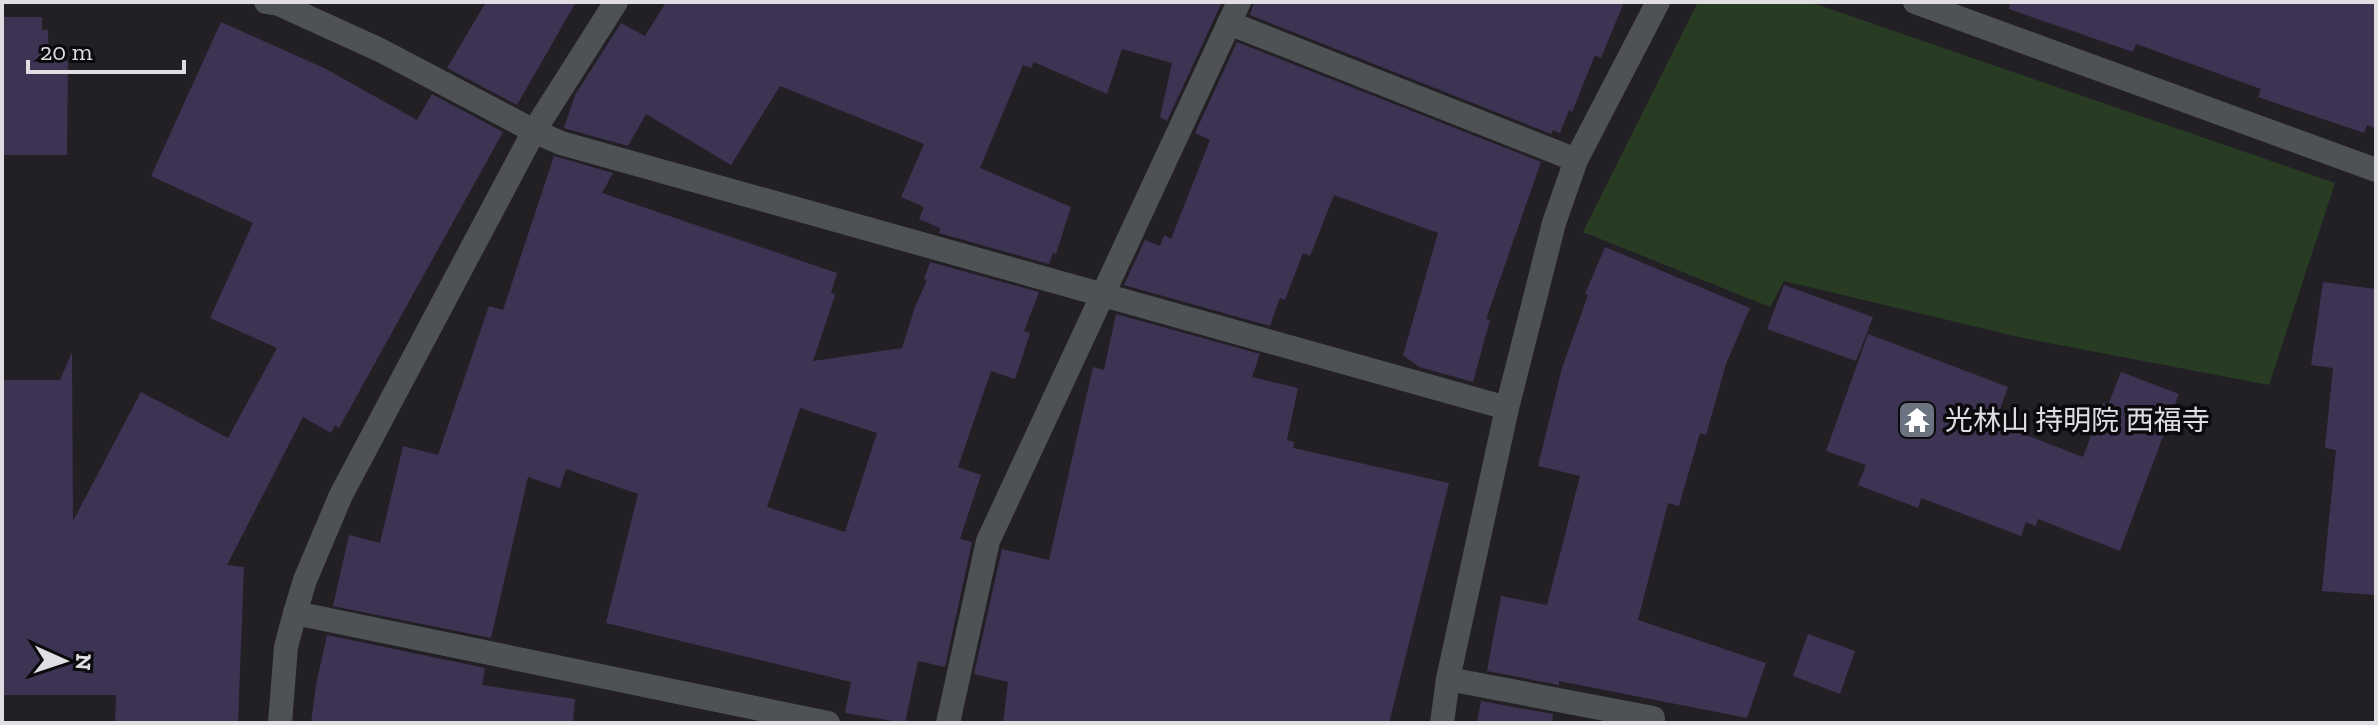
<svg xmlns="http://www.w3.org/2000/svg" width="2378" height="725" viewBox="0 0 2378 725" font-family="'Zilla Slab','Noto Sans JP',serif">
<rect width="100%" height="100%" fill="#221f25"/>
<path fill="#283c23" d="M1698,2H1810L2335,183L2269,385L2023,338L1784,281L1770,307L1583,232Z"/>
<g fill="#3d3454" fill-rule="evenodd">
<path d="M486,2H576L517,105L447,68Z"/>
<path d="M666,2H1222L1167,121L1160,117L1172,63L1122,49L1107,94L1034,62L1031,68L1023,65L980,168L1071,207L1056,254L1053,253L1049,264L939,233L940,228L919,219L924,207L901,197L924,144L780,86L731,165L646,114L628,146L564,128L575,95L621,23L645,36Z"/>
<path d="M1254,2H1624L1601,58L1595,55L1572,112L1569,110L1560,133L1553,130L1551,134L1250,15Z"/>
<path d="M2010,2H2376V129L2367,125L2364,133L2258,97L2261,89L2136,44L2133,52L2009,9Z"/>
<path d="M2,17H42V30H48L49,61H68L67,155H2Z"/>
<path d="M221,22L324,68L417,120L432,94L503,132L339,428L335,425L331,433L303,417L227,565L244,567L238,723H115L116,695H2V380H60L72,352L73,521L141,392L228,438L277,348L210,318L253,223L151,176Z"/>
<path d="M1237,42L1541,162L1486,319L1490,320L1473,382L1419,367L1403,355L1438,233L1334,195L1310,256L1303,253L1285,300L1280,298L1270,326L1124,285L1145,240L1160,246L1164,235L1171,239L1210,140L1195,133Z"/>
<path d="M554,156L613,173L602,193L837,273L831,293L835,295L813,361L902,348L915,307L927,280L924,279L930,262L1039,292L1024,331L1030,333L1015,379L991,371L958,467L981,475L960,539L972,542L945,667L918,661L905,723L845,713L851,682L606,623L638,494L566,469L560,488L528,477L491,638L333,606L349,535L380,543L403,446L438,455L489,306L503,310ZM800,408L877,433L845,532L767,507Z"/>
<path d="M1605,247L1750,308L1726,364L1706,435L1700,433L1679,506L1668,503L1638,620L1766,663L1747,718L1559,681V685L1487,671L1501,596L1547,605L1580,476L1538,466L1562,368L1588,295L1585,294Z"/>
<path d="M2323,282L2376,289V595L2322,591L2336,450L2325,448L2333,368L2311,365Z"/>
<path d="M1784,285L1873,317L1856,361L1767,329Z"/>
<path d="M1116,314L1260,354L1252,377L1298,388L1287,440L1294,442L1293,448L1449,483L1389,723H1003L1008,682L974,674L1002,549L1049,560L1093,367L1104,370Z"/>
<path d="M1868,334L2008,387L1995,423L2083,457L2103,403L2108,405L2121,372L2179,394L2120,551L2038,519L2036,526L2026,522L2021,536L1921,498L1918,508L1858,485L1866,465L1826,451Z"/>
<path d="M1808,634L1855,651L1840,694L1793,676Z"/>
<path d="M327,635L485,668L482,685L575,699L573,723H311L316,685Z"/>
<path d="M1481,701L1553,714L1552,723H1477Z"/>
</g>
<g fill="none" stroke-linecap="round" stroke-linejoin="round">
<g stroke="#4f5254" stroke-width="24">
<path d="M266,2L279,4L380,50L534,131L561,143L1507,408"/>
<path d="M1915,2L2376,170"/>
<path d="M1229,23L1576,160"/>
<path d="M295,613L828,723"/>
<path d="M1448,679L1653,718"/>
<path d="M280,723L286,647L295,613L305,580L341,495L534,131L616,2"/>
<path d="M948,723L988,541L1239,2"/>
<path d="M1442,723L1448,679L1507,408L1554,223L1576,160L1658,2"/>
</g>
</g>
<defs>
<g id="temple-square" transform="scale(2)"><rect x="-9" y="-9" width="18" height="18" rx="4" fill="#6b7280" stroke="#0b0a0c"/><path d="M0-6L5-2H3V0L6.5 2.5H4V6H1.5V3h-3V6H-4V2.5H-6.5L-3 0V-2H-5Z" fill="#fff"/></g>
</defs>
<g fill-rule="evenodd">
<use href="#temple-square" x="1917" y="420"/>
</g>
<g text-anchor="middle" stroke-width="7" stroke-linejoin="round" paint-order="stroke">
<g font-size="28" fill="#e0dee2" stroke="#0b0a0c" text-anchor="start">
<text x="1945" y="430">光林山 持明院 西福寺</text>
</g>
</g>
<rect width="2378" height="725" fill="none" stroke="#e0dee2" stroke-width="8"/>
<g transform="translate(64 661) rotate(93)" stroke="#0b0a0c" stroke-width="6" paint-order="stroke">
<path d="M0-6L14 30L0 20L-14 30Z" fill="#e0dee2"/>
<text y="-12" font-size="22" font-weight="bold" text-anchor="middle" fill="#e0dee2">N</text>
</g>
<path d="M28 60v12h156v-12" fill="none" stroke="#e0dee2" stroke-width="4"/>
<text x="40" y="60" font-size="24" fill="#e0dee2" stroke="#0b0a0c" stroke-width="6" paint-order="stroke">20 m</text>
</svg>
